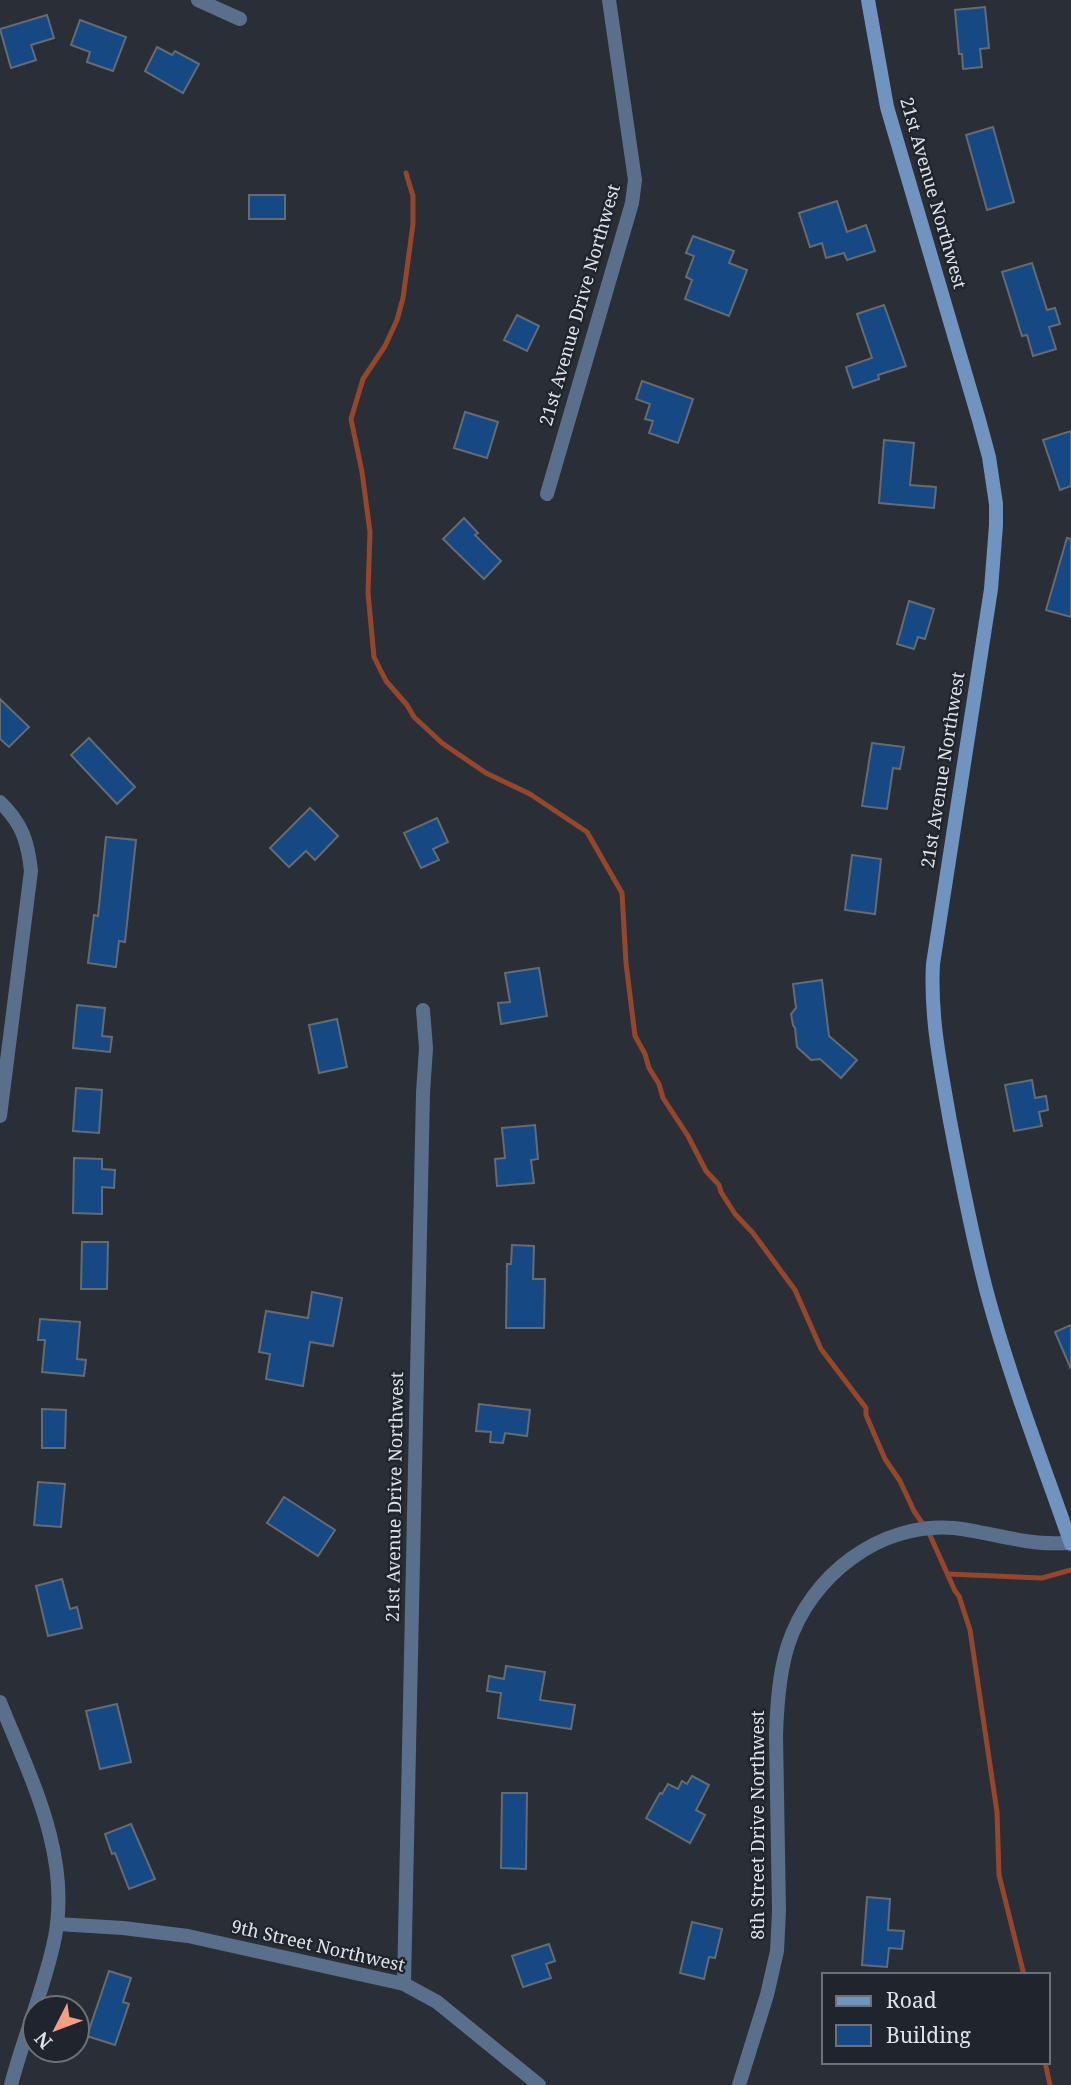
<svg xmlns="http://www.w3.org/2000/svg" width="1071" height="2085" viewBox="0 0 1071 2085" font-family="'Noto Serif',serif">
<rect width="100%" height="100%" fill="#2a2f37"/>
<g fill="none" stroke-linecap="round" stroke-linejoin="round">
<g stroke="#95462b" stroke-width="5">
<path d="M406,173L413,196V224L403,298L397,320L385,346L363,379L351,419L362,472L370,532L368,593L374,657L386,681L407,705L414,717L442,743L486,773L530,794L587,832L622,893L626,963L635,1036L645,1054L649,1068L659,1084L663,1098L688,1136L706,1171L719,1185L721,1192L735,1214L753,1233L795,1290L821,1349L866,1408V1415L885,1459L900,1481L914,1511L929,1533L955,1591L959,1596L970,1630L997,1812L999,1875L1024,1975"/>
<path d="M948,1574L1042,1578L1071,1570"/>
<path d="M1045,2062L1050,2085"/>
</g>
</g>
<g fill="#164883" stroke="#646b73" stroke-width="2">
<path d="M985,7L989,48L980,49L982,67L963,69L962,54H959L955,10Z"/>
<path d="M47,15L54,38L31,45L36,60L11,68L0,29Z"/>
<path d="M80,20L126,37L113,71L87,62L90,52L71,45Z"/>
<path d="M157,47L172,55L175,51L199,64L183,93L145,71Z"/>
<path d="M993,127L1014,202L987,210L966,135Z"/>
<rect x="249" y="195" width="36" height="24"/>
<path d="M837,201L847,232L866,225L875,251L847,260L844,253L826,258L822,243L810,247L799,213Z"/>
<path d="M693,236L734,251L729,263L747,270L729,316L685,299L692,280L686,277L694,256L686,253Z"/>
<path d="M1032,263L1047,310L1055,308L1060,324L1049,327L1056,349L1033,356L1027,335L1022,336L1002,272Z"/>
<path d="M884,305L906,366L878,375L879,379L853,388L846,367L872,358L857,314Z"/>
<path d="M517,315L539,326L527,351L504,340Z"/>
<path d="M642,381L693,399L678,443L649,433L653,421L645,419L650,404L636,399Z"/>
<path d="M465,412L498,422L487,458L454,448Z"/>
<path d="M1071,431V486L1060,490L1043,440Z"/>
<path d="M884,440L914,443L910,485L936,487L934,508L879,503Z"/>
<path d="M464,518L478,533L475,535L501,561L484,579L443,539Z"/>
<path d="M1067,538L1071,539V617L1046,610Z"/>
<path d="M909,601L934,609L925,639L918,637L914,649L897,644Z"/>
<path d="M0,699L29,727L9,747L0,739Z"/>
<path d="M89,738L135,787L117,804L71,755Z"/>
<path d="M872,743L904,747L900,769L893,768L887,809L862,806Z"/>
<path d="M310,808L338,836L315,860L306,851L289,867L270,848Z"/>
<path d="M437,818L448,842L433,849L439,860L421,868L404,833Z"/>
<path d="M106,837L136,840L125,942L119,941L116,967L88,963L94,915L98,916Z"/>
<path d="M852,855L881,859L875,914L845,910Z"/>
<path d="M539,968L547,1016L501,1024L498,1003L510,1002L505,973Z"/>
<path d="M822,980L829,1036L857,1060L841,1078L820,1059L811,1060L797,1047L795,1028L793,1025L791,1014L796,1008L793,984Z"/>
<path d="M77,1005L105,1008L102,1036L112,1037L110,1052L73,1048Z"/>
<path d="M337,1019L347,1067L319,1073L309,1025Z"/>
<path d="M1032,1080L1035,1098L1046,1096L1048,1110L1039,1112L1042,1126L1014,1131L1005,1085Z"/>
<path d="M76,1088L102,1090L99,1133L73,1131Z"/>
<path d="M535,1125L538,1159L531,1160L534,1183L497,1186L495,1159L505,1158L502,1128Z"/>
<path d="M74,1158L102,1159V1169L115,1170L114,1188L102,1187V1214L73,1213Z"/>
<path d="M82,1242H108L107,1289H81Z"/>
<path d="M512,1245L534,1246L533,1279H545L544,1328H506L507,1264H511Z"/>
<path d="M312,1292L342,1298L333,1346L310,1342L303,1386L266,1379L270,1354L259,1352L266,1311L308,1318Z"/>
<path d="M40,1319L80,1322L77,1359L86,1360L84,1376L42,1372L45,1340H38Z"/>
<path d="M1071,1325V1369L1055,1332Z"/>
<path d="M479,1404L530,1410L527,1436L505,1433L503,1443L490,1442L491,1432L476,1431Z"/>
<path d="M42,1409L66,1410L65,1448H42Z"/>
<path d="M38,1482L65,1484L61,1527L34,1525Z"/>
<path d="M284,1497L335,1530L318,1556L267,1523Z"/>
<path d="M62,1579L70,1609L77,1607L82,1628L48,1636L36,1586Z"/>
<path d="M506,1666L545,1672L540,1700L575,1705L571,1729L498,1718L501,1693L487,1691L489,1676L504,1679Z"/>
<path d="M117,1704L131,1762L100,1769L86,1711Z"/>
<path d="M692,1776L709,1785L696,1810L705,1815L690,1843L646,1818L660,1793L662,1794L668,1784L678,1789L682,1781L687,1784Z"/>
<path d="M502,1793H527L526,1869L501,1868Z"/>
<path d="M131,1824L155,1879L129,1889L115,1853L112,1854L105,1834Z"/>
<path d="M867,1897L890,1899L888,1930L904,1931L902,1949L889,1948L887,1967L862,1965Z"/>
<path d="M692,1922L722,1929L715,1958L709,1957L704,1979L680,1973Z"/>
<path d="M549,1944L555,1961L546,1964L551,1978L523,1987L512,1956Z"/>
<path d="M109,1971L131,1978L123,2002L129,2004L115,2045L87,2036Z"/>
</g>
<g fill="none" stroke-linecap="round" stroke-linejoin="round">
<g stroke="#5a6f8b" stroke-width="14">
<path d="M198,0L240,19"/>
<path d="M547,494L632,203L635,180L609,0"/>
<path d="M0,802C22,823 28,842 31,871L0,1116"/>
<path d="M0,1702C30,1777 71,1854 55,1937C45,1987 24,2035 11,2085"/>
<path d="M57,1924L123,1928L188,1936L404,1984L437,2002L539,2085"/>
<path d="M404,1984L423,1093L426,1048L423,1010"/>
<path d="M739,2085L767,1995L777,1951L779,1911L776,1735C777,1705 779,1673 788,1645C811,1575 880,1522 954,1528C981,1531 1007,1539 1033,1542C1046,1544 1058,1543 1071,1543"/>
</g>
<path stroke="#7193bf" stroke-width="14" d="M868,0L887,107L979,420L989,457L996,504V525L991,589L933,964C930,1017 941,1069 950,1121C961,1179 972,1236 987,1293C1010,1378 1042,1461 1071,1544"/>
</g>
<g text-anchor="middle" stroke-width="5" stroke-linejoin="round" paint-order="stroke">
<g font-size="18" fill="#e0e4e9" stroke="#20252d">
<text transform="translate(933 193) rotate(74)" y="6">21st Avenue Northwest</text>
<text transform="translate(580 305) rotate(-74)" y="6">21st Avenue Drive Northwest</text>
<text transform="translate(943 770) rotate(-81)" y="6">21st Avenue Northwest</text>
<text transform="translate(395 1497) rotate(-89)" y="6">21st Avenue Drive Northwest</text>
<text transform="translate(758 1825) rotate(-90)" y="6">8th Street Drive Northwest</text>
<text transform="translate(318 1946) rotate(13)" y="6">9th Street Northwest</text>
</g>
</g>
<rect x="822" y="1973" width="228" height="91" fill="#20252d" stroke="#6d7178" stroke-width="2"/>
<rect x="836" y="1996" width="35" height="10" fill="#7193bf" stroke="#6d7178" stroke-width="2"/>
<text x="886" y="2008" font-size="21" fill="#e0e4e9">Road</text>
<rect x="836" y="2025" width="35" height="21" fill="#164883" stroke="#6d7178" stroke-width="2"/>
<text x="886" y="2043" font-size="21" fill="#e0e4e9">Building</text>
<g transform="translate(56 2029) rotate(228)"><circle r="33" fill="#20252d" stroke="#6d7178" stroke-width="2"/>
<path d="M0-5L12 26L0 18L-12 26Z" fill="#f39f83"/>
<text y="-10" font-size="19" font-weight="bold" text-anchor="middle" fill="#e0e4e9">N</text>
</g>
</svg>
